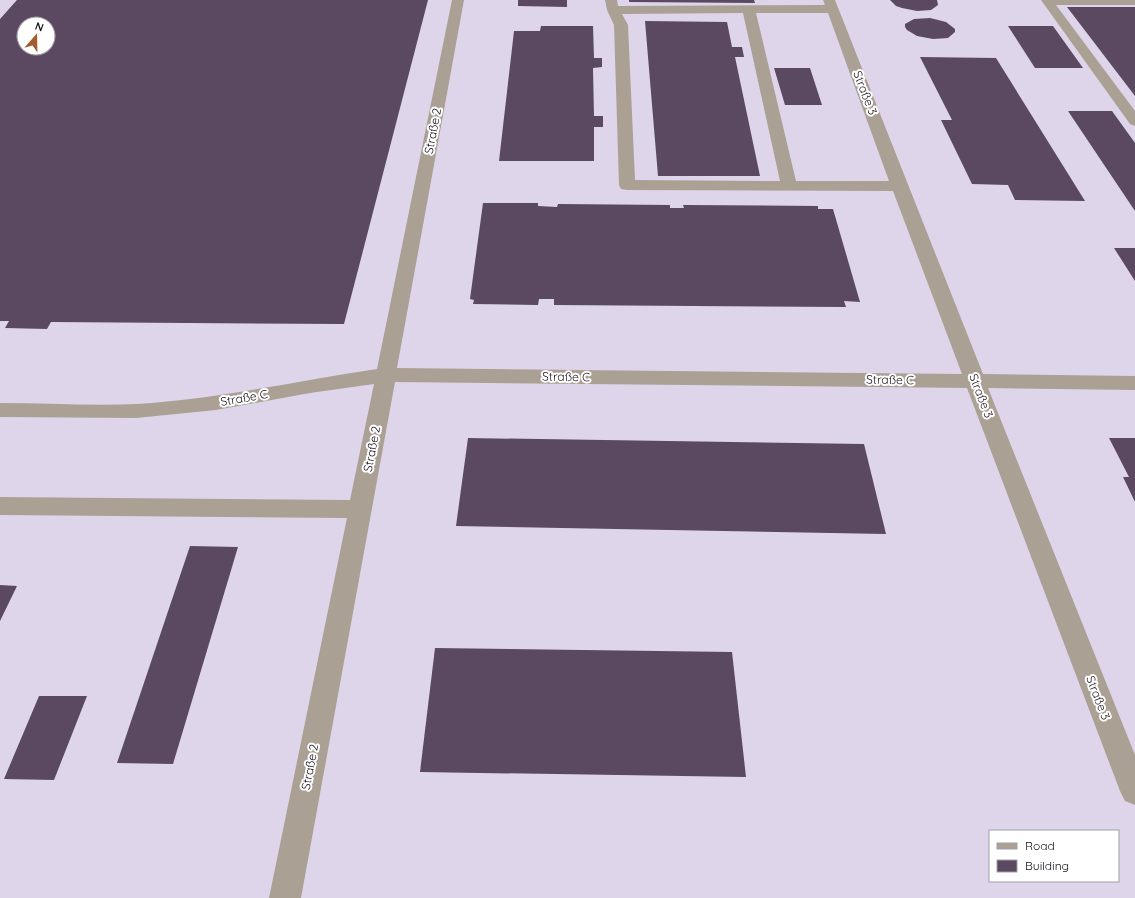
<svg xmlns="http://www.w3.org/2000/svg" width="1135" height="898" viewBox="0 0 1135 898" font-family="Quicksand,sans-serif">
<rect width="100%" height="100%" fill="#f0dbf8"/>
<path fill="#ded5ea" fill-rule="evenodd" d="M0,0H1135V898H0ZM24,24H48V48H24ZM990,831H1118V881H990Z"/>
<g fill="#5a4960" fill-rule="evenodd">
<path d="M17,0H428L344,324L51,322L47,329L5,328L9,321H0V19ZM24,24H48V48H24Z"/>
<path d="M518,0H567V7L518,6Z"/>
<path d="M629,0H754L755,3L629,2Z"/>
<path d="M890,0H937L938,5L931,10L917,11L902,8L896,6Z"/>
<path d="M1067,7H1135V96Z"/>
<path d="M930,18L946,22L955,29V32L948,38L933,39L917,36L907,30L905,27V24L914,19Z"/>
<path d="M645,21L727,22L732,47H742L744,57H735L760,176H658Z"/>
<path d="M541,26H593L594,58H602V67L593,68L594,116H603V127H594V161H499L514,31H540Z"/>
<path d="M1008,26H1053L1083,68H1035Z"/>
<path d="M920,57L996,58L1085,201L1015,200L1008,185L972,184L941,120H952Z"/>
<path d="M774,68H810L822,105H785Z"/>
<path d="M1068,111H1112L1135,143V211Z"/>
<path d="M483,203H538V206L557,207L558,204L670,205V208H684L683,205L818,206V209H833L860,302L844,301L846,307L554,305V299H539L538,305L473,304L474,300L470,299Z"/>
<path d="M1114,248H1135V281Z"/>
<path d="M468,438L864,444L886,534L456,526Z"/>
<path d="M1109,438H1135V502L1123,477H1129Z"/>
<path d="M190,546L238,547L173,764L117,763Z"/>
<path d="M0,585L17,586L0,621Z"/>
<path d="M435,648L732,652L746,777L420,772Z"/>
<path d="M39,696H87L54,780L4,779Z"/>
</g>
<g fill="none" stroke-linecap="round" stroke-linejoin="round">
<g fill="#aba094" fill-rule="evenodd">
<path d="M452,0H464L397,368L962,374L893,191L627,190L621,189L619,185L614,25L607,10L605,0H617L618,6L825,5L823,0H835L983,374L1135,376V390L988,388L1135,755V805L1125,801L1120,791L967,388L395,382L301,898H269L347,518L0,515V497L350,500L374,384L310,393L216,410L136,418L0,417V403C45,403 92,406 137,404C217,399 297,381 377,369ZM743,13L780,181L635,180L628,25L622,14ZM756,13H828L889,181H796Z"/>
<path d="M1041,0H1135V5H1056L1135,111V126L1130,124Z"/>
</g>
</g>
<g text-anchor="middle" stroke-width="4" stroke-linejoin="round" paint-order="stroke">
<g font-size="12" fill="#160f19" stroke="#fff">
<text transform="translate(865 93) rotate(69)" y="4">Straße 3</text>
<text transform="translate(433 131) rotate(-79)" y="4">Straße 2</text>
<text transform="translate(566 377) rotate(1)" y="4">Straße C</text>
<text transform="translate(890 380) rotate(1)" y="4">Straße C</text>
<text transform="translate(981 396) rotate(69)" y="4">Straße 3</text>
<text transform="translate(244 398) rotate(-10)" y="4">Straße C</text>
<text transform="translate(372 449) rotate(-79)" y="4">Straße 2</text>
<text transform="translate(1098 698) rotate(69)" y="4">Straße 3</text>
<text transform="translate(310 767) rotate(-79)" y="4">Straße 2</text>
</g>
</g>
<rect x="989" y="830" width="130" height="52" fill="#ffffff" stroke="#a29fa3"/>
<rect x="997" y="843" width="20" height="6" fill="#aba094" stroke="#a29fa3"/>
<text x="1025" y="850" font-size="12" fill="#160f19">Road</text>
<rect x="997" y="860" width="20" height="12" fill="#5a4960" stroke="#a29fa3"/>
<text x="1025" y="870" font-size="12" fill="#160f19">Building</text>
<g transform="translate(36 36) rotate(20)"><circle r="19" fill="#ffffff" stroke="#a29fa3"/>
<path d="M0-3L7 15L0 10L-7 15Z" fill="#a25d2f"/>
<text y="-6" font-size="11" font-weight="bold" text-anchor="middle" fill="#160f19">N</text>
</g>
</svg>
